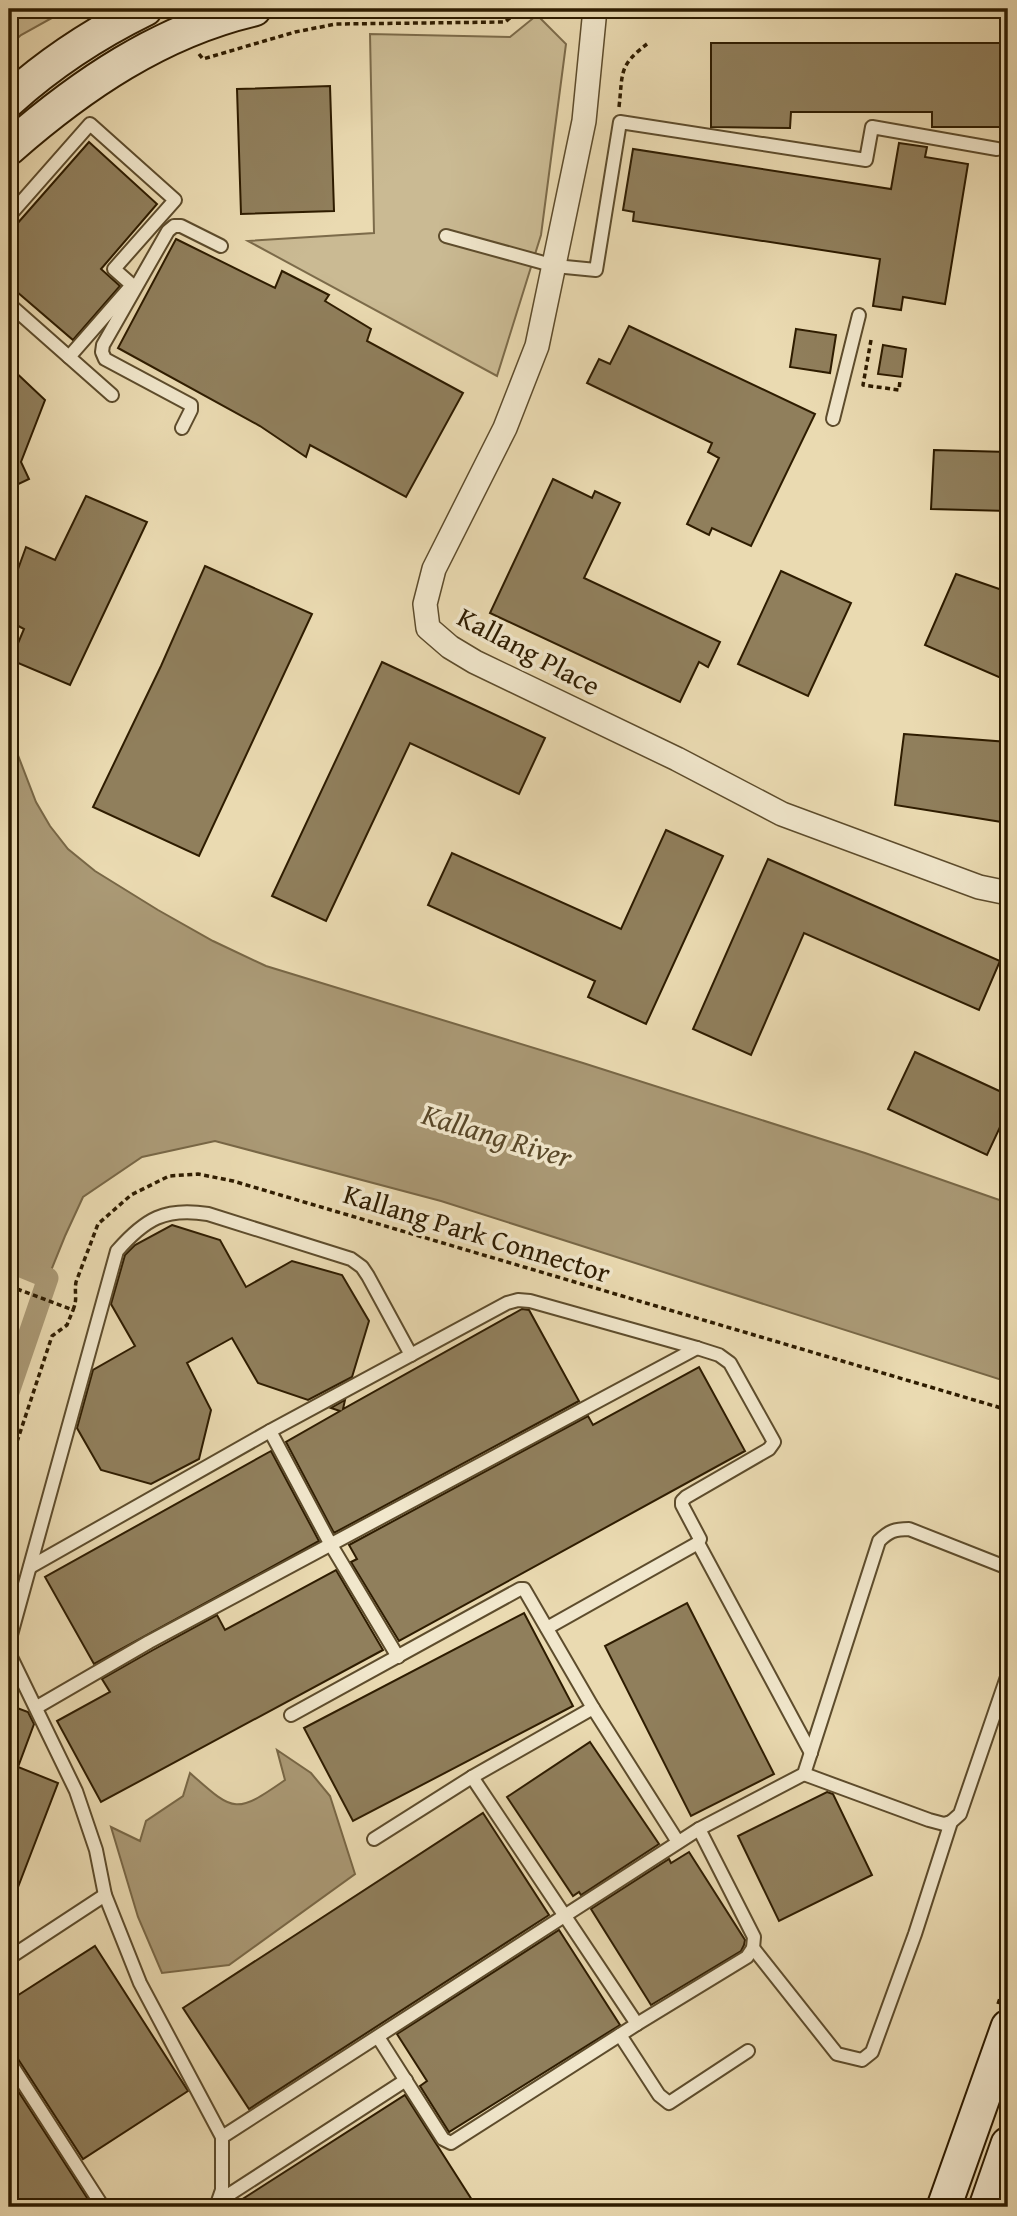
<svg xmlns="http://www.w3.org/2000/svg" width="1017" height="2216" viewBox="0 0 1017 2216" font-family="'Gentium Book Plus',serif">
<rect width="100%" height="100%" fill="#eadab1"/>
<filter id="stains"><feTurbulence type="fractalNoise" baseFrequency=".00286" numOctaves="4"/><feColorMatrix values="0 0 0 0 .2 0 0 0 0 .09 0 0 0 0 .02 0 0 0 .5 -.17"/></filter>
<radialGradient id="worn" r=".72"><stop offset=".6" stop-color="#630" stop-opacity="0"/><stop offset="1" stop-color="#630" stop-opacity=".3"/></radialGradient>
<g fill="#caba93" stroke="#7c6b4a" stroke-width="2">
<path d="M9,9H68L21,35L9,46Z"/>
<path d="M537,15L566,44L541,235L497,376L248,241L374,233L370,34L510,37Z"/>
</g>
<g fill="#aa9975" stroke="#786746" stroke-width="2">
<path d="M9,732L36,802L50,826L68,849L95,871L158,910L213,941L266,966L583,1063L865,1153L1008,1203V1382L441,1201L215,1141L142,1157L83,1197L65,1236L48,1278L9,1262Z"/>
<path d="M277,1750L311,1773L330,1796L355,1874L229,1965L162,1973L138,1917L111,1827L140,1841L146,1821L183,1796L190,1773C234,1812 235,1815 285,1780Z"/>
</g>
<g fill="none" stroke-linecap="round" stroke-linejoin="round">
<path stroke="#aa9975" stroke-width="21" d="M9,1262L48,1278L9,1392"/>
</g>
<g fill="#907f5c" stroke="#2e1c00" stroke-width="2">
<path d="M711,43H1000V127H932V112H791L790,128L711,127Z"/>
<path d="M330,86L334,211L241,214L237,89Z"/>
<path d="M89,142L157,204L101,269L120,286L73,340L9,285V233Z"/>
<path d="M899,143L927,147L925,157L968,164L945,304L903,297L901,310L873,306L880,259L633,221L634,212L623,210L633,149L891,189Z"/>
<path d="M176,239L275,288L282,271L329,295L325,301L371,329L367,341L463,393L406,497L310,445L306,457L260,426L118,348Z"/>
<path d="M629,326L815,414L751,546L712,528L709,535L687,524L719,458L708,452L712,443L587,383L599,359L610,364Z"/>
<path d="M796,329L836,335L830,373L790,367Z"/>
<path d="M883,345L906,349L902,377L878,374Z"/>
<path d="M9,366L45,400L21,462L29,479L12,487L10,491Z"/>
<path d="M934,450L1008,452V511L931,509Z"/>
<path d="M553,479L592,498L595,491L620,503L584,578L720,642L708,667L699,662L680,702L490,613Z"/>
<path d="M86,496L147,522L70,685L11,660L24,629L9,621V594L26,547L55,560Z"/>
<path d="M205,566L312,614L199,856L93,807L161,666Z"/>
<path d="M781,571L851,603L808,696L738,664Z"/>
<path d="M956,574L1008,592V681L925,645Z"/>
<path d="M382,662L545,738L519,794L410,743L326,921L272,896Z"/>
<path d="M904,734L1008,742V823L895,805Z"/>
<path d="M666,830L723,856L646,1024L588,997L595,981L428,905L452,853L621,929Z"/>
<path d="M768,859L1000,961L979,1010L804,933L751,1055L693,1029Z"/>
<path d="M915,1052L1008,1095V1110L987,1155L888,1109Z"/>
<path d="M172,1225L220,1240L246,1287L292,1261L342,1275L369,1321L352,1377L308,1400L258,1383L232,1338L187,1363L211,1410L199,1459L151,1484L101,1470L77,1428L93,1370L135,1346L111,1304L125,1255L135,1245Z"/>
<path d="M522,1309L529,1310L579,1401L334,1533L286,1442L340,1411L331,1408L345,1400L343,1409Z"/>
<path d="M699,1367L745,1451L399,1641L351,1562L357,1559L349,1545L588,1416L593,1425Z"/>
<path d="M271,1451L319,1541L94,1664L45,1577Z"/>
<path d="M336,1570L383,1650L101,1802L57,1721L110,1692L102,1679L153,1650L217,1615L225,1630Z"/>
<path d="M687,1603L774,1774L691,1816L605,1646Z"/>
<path d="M524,1613L573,1706L353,1821L304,1728Z"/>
<path d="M9,1705L28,1712L34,1724L18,1767L58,1783L10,1908Z"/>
<path d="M590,1742L659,1844L581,1895L579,1892L573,1896L507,1797Z"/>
<path d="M827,1792L833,1794L872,1875L779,1921L738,1836Z"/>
<path d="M483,1813L549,1915L249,2109L183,2008Z"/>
<path d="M689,1852L745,1940L744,1945L741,1951L651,2005L591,1909L669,1859L671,1863Z"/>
<path d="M559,1930L620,2025L449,2132L420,2086L427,2081L397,2034Z"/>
<path d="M95,1946L188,2091L83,2159L16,2056L9,2052V2001Z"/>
<path d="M9,2077L93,2207H9Z"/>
<path d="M405,2095L472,2200L461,2207H230Z"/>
</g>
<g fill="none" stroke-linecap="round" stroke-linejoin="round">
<g stroke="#5d4c2c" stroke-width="16">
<g id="lane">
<path d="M9,216L90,124L175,200L114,269L132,285L69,357"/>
<path d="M446,236L555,266L596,270L620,122L866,160L872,127L997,149"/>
<path d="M9,304L112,395"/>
<path d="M833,419L859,315"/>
<path d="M182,428L191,410V405L105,359L102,352L103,345L168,231L174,226H181L221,246"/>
<path d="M270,1431L331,1545L398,1657"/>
<path d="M30,1567L270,1431L507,1303L518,1300L530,1301L697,1348L719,1355L730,1363L774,1442L769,1449L686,1497L682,1501V1505L700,1539L698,1543L811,1753"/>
<path d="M547,1628L698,1543"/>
<path d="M9,1642L117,1251C145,1219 165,1207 208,1214L351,1259L362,1267L368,1276L411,1355"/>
<path d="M9,1653L76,1791L96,1850L105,1895L140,1983L222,2137V2190L216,2207"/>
<path d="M37,1707L149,1642L697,1348"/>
<path d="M291,1715L520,1589H524L593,1708L678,1842"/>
<path d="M804,1774L929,1820L944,1824L951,1822"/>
<path d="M472,1777L637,2024"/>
<path d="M374,1839L472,1777L593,1708"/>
<path d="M753,1948L837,2054L862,2060L872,2052L915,1934L951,1822L960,1814L1008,1674"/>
<path d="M9,1958L105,1895"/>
<path d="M620,2035L659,2095L669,2103L748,2051"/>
<path d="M378,2037L443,2139L451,2143L637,2024L747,1957L753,1948L754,1937L699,1829"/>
<path d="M9,2061L103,2207"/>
<path d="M222,2137L699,1829L804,1774L879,1541C889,1531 895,1529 909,1529L1008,1568"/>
<path d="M219,2201L406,2080"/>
</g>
</g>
<g stroke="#5d4c2c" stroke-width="26">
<path id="street" d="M595,9L584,121L537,346L505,428L434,569L425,604L428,628L450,647L475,662L677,759L782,814L979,887L1008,893"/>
</g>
<g stroke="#2e1c00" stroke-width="37">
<g id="secondary">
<path d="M9,100C50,63 96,33 145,9"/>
<path d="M9,148C81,85 160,31 254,9"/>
<path d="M944,2207L1008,2027"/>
<path d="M986,2207L1008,2144"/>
</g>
</g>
<g stroke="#2e1c00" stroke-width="3.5" stroke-dasharray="5 3.5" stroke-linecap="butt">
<path d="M614,9H633"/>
<path d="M199,54L203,59L295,32L336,24L505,22L521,9"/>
<path d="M619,107C623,73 618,66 647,44"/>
<path d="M871,340L863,385L899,390L900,380"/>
<path d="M9,1286L73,1310C78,1298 74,1294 76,1282L98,1224L131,1195L169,1176L198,1174L233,1181L1008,1410"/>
<path d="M9,1466L52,1336L67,1325L73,1310"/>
<path d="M998,2004L1008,1974"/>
</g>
<use href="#lane" stroke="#f1e7cc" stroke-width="12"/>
<use href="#street" stroke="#f1e7cc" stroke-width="23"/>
<use href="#secondary" stroke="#f1e7cc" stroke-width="33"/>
</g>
<g text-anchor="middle" stroke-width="7" stroke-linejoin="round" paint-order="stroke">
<g font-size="28" fill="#2e1c00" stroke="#f1e7cc">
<text transform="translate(529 651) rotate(28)" y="10">Kallang Place</text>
<text transform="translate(477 1233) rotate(17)" y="10">Kallang Park Connector</text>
</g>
<g font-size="30" font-style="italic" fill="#594829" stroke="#f1e7cc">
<text transform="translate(497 1136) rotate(17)" y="10">Kallang River</text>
</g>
</g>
<rect width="1017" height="2216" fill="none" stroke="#eadab1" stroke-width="35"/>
<rect x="10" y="10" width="996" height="2195" fill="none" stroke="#2e1c00" stroke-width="3.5"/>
<rect x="18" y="18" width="982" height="2181" fill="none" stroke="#2e1c00" stroke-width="2"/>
<rect width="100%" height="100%" filter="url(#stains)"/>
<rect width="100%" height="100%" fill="url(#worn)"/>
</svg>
